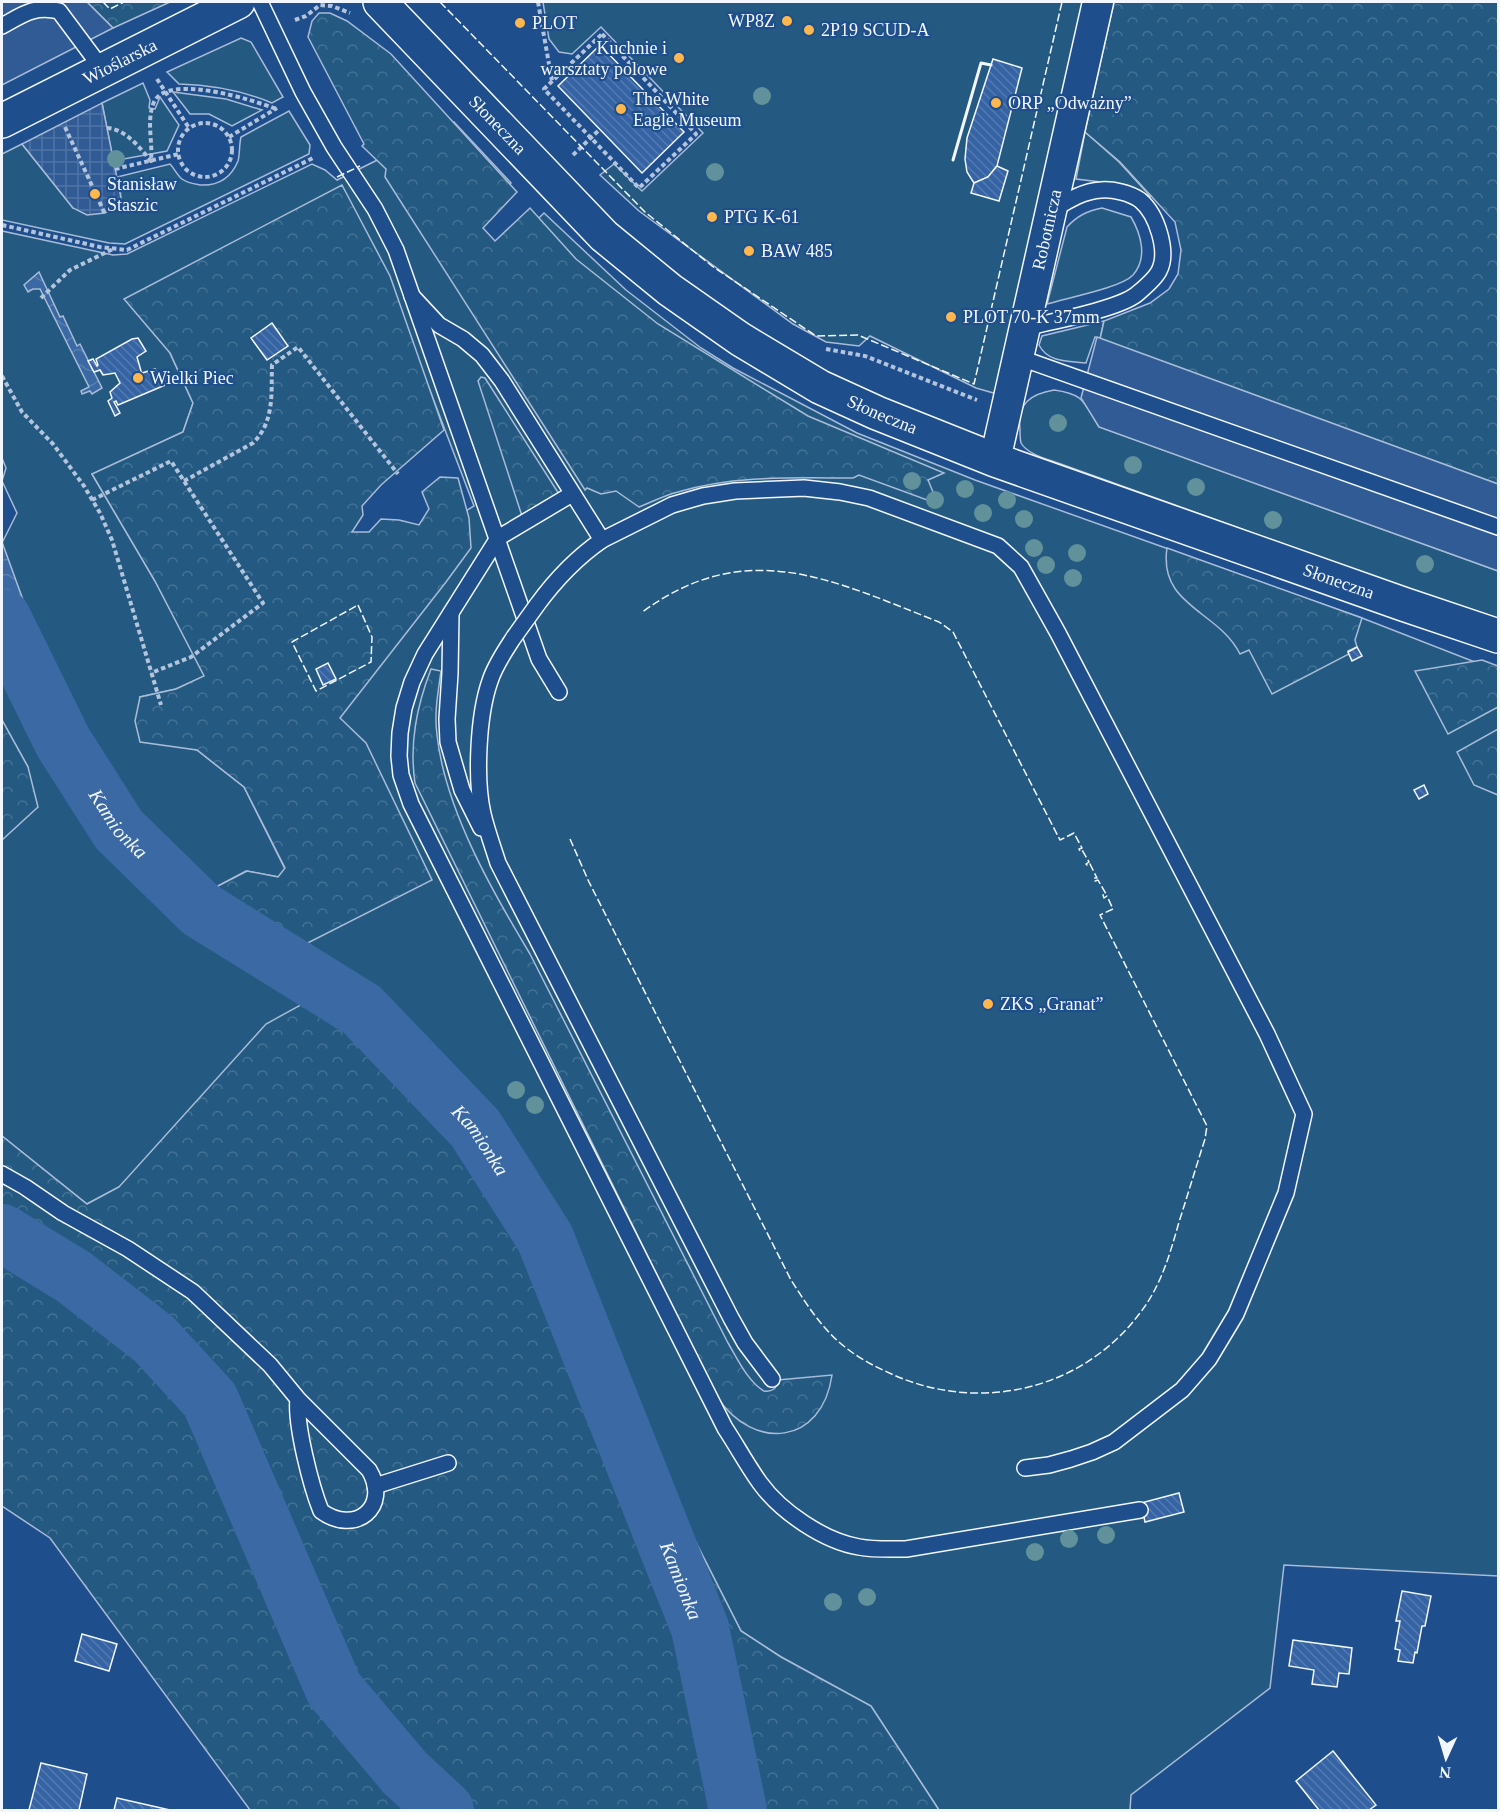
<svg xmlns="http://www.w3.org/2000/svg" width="1500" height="1812" viewBox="0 0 1500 1812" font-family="'Times New Roman',serif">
<defs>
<pattern id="forest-crowns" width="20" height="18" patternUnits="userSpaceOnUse" patternTransform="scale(1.5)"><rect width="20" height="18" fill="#245a82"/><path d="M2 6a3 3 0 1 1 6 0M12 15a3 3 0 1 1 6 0" fill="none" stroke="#447295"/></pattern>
<pattern id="plaza-grid" width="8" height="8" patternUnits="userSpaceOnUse" patternTransform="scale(1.5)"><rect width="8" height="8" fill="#305b95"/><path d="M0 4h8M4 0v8" fill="none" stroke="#4e73a5"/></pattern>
<pattern id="water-waves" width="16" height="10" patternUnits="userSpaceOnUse" patternTransform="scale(1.5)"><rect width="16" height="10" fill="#3b69a3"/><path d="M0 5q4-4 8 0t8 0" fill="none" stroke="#587fb1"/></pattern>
<pattern id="building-back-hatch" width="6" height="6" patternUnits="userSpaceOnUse" patternTransform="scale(1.5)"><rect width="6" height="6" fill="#3563a3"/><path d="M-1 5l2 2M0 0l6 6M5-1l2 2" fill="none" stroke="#537ab1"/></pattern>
</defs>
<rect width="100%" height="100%" fill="#1f4e8c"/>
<g fill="#245a82" stroke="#a8bbd7" stroke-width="1.5" fill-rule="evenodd">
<path d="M543,2H1084L997,394L976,388L870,336L859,346L826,342L793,324L639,211L600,175L614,164L642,191L703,133L601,27L572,54L559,52L549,39Z"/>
<path d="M241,38L251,42L283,97L272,103C244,91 210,85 179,84L167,72Z"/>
<path d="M143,83L150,100L149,108L155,109L160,97L179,125L167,151L113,161L102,103Z"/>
<path d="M173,92L226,99L262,110L232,126L209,114H190Z"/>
<path d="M289,111L310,145L309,154L125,244L109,243L2,220V154L22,144L73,208L110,211C125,199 121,193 117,177L170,164C174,168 177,175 182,179C187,183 194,184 200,185C218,186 231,178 238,161C240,154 239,145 241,137Z"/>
<path d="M454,122L511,183L460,231L494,262L544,213L626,290L701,348L733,368L857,433L975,480L1362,618L1498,671V1576L1284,1565L1270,1688L1131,1795L1130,1810H939L871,1706L781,1657L741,1631L542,1240L475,1124L365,1016L119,1187L87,1204L2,1136V840L28,767L2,720V664L52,745L71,735L2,543L17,513L2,481L6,468L2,458V231L113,255L127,254L312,164L325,170L337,180ZM400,312L474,506L277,624L420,886H218L246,871L279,877L285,869L244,787L197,750L181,746L140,697L176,689L205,676L155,581L92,474L183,432L193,403L170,353Z"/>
<path d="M1085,132L1119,162L1151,197L1126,185L1076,179Z"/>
<path d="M1102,208L1131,217C1141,234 1148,258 1133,275C1121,288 1066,298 1047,304L1067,227C1077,216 1087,211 1102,208Z"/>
<path d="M1104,321L1100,339L1095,337L1086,363C1069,361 1048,363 1039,345L1042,336Z"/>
<path d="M1054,390C1085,394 1084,403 1099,427L1498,571V621L1058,463C1047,459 1027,454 1021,443C1020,439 1020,433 1020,429C1017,403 1031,394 1054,390Z"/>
</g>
<g fill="url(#forest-crowns)" stroke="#a8bbd7" stroke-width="1.5">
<path d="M87,2H170L113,28Z"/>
<path d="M1114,2H1498V484L1100,339L1104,321L1150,303L1169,289L1178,274L1181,250L1175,222L1120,162L1085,132Z"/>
<path d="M319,13H330L347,21L391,54L517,192L483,228L495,241L530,208L576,259L658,324L808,416L944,473L928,480L938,504L859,475L853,478C794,478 735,475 678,492C665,495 652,502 639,507L616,491L601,494L587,488L585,490L385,177L386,169L362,146L364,144L308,37L312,21Z"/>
<path d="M342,185L390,276L444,430L381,485L362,506L363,515L352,532H369L381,519L399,520L419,525L429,509L422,492L440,477L458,478L469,518L471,548L446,582L340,718L366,743L432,880L282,956L254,966L223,942L218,886L247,871L278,877L285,868L244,787L197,750L140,742L135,721L140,697L176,689L204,676L155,581L92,474L183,432L193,403L170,353L124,299Z"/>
<path d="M481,377L485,378L559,494L523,519L478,381Z"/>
<path d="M1167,548L1362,618L1355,640L1357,647L1348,651L1349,654L1272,694L1249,650L1240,654C1219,611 1158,606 1167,548Z"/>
<path d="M1482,660L1498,666V707L1448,734L1415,671Z"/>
<path d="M431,669L441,671C438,693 434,713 437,735C445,809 492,891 530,954L728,1343C737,1358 748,1382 764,1391C772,1392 777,1389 778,1380L832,1375C822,1445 754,1452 717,1397L415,783C409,743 417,706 431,669Z"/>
<path d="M2,720L28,767L38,807L2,840Z"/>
<path d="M1498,729V795L1474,785L1457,752Z"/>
<path d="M326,991L365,1016L475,1124L542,1240L741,1631L781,1657L871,1706L939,1810H250L50,1538L2,1506V1136L87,1204L119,1187L266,1024Z"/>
</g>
<g fill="#305b95" stroke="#a8bbd7" stroke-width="1.5">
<path d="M2,2H87L113,28L2,85Z"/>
<path d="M1097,337L1498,484V571L1099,427L1081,398Z"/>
</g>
<path fill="url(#plaza-grid)" stroke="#a8bbd7" stroke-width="1.5" d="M102,103L121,198L118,204L105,213L87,215L73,208L22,144Z"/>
<g fill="url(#water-waves)" stroke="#a8bbd7" stroke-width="1.5">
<path d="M39,272L60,317L63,316L77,346L80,344L102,388L92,394L90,391L82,394L81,391L89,387L40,289H33L28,292L24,285Z"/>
<path d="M2,542L72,735L52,745L2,664Z"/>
</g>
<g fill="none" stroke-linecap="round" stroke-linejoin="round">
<g stroke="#3b69a3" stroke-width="58">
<path id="s1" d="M2,618L63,742L119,830L201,910L362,1010L475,1128L545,1238L700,1628L738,1810"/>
<path d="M2,1233L74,1277L154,1339L210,1400L334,1689L405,1773L445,1810"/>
</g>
</g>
<g fill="url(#building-back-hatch)" stroke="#f2f6ff" stroke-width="1.5">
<path d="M600,45L684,132L642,173L558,86Z"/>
<path d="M993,59L1022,68L997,166L988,177L974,183L967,172L965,159L967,138Z"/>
<path d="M997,166L1008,171L999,201L971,193L974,183L988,177Z"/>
<path d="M272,323L288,346L267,360L251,338Z"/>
<path d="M138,338L146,351L137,357L141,371L142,373L155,369L160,381H164L161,372L166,370L170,383L118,405L116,401L114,402L120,413L115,416L108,401L112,398L110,392L120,383L115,373L103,375L100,370L94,372L88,361L93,359L97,366L98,365L96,359L132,339Z"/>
<path d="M1357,647L1362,656L1352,661L1348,652Z"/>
<path d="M328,663L336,679L323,685L316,669Z"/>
<path d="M1424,785L1428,794L1419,799L1414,790Z"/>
<path d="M1179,1493L1184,1512L1145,1522L1141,1503Z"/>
<path d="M1402,1591L1431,1596L1425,1626H1422L1417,1653L1415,1652L1413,1663L1398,1661L1400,1650L1395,1649L1400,1621H1396Z"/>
<path d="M82,1634L117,1644L109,1671L75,1661Z"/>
<path d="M1293,1640L1352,1648L1349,1674L1339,1673L1337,1687L1312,1684L1314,1670L1289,1666Z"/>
<path d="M1333,1751L1376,1805L1369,1810H1319L1296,1781Z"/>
<path d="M41,1763L87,1774L79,1810H29Z"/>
<path d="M117,1798L170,1810H114Z"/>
</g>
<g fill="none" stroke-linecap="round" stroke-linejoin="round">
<g stroke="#f2f6ff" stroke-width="18">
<g id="service">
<path d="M260,2L303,92L334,147L375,209L396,250L539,659L559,692"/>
<path d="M2,26C22,15 34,5 59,11L103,70"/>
<path d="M412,296L439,325L463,339L482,355L502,381L602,540L672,505L703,496L735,491L804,488L840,492L869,498L998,546L1021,567L1058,633L1267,1034L1304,1114L1286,1193L1236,1314L1209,1359L1182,1390L1114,1442L1092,1452L1071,1459L1049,1465L1025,1468"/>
<path d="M1024,328C1050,322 1119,309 1137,294C1144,288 1155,279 1159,271C1169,252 1157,214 1140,200C1130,193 1113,189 1101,190C1082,191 1066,202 1051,211"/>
<path d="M1018,357L1498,527"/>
<path d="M572,494L498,538L425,654L412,682L404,708L400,733L399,756L401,775L411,804L725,1428C737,1446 747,1465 760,1483C781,1512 824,1541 859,1547C875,1550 890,1549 906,1549L1140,1510"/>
<path d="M537,605C556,579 576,558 602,540"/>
<path d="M451,613L450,673L447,719L448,742L462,790L481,828"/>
<path d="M514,637C505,651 495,665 490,681C478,715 475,779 483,814C487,831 493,847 498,863L731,1318L745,1343L772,1379"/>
<path d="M2,1174L25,1187L63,1213L128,1249L193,1292L270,1365L298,1399L369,1470C391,1507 355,1536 321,1511C311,1486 295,1424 298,1399"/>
<path d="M375,1486L448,1463"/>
</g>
</g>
<g stroke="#f2f6ff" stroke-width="33">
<g id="minor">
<path id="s2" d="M995,460L1098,2"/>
</g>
</g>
<g stroke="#f2f6ff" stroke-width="36">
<g id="tertiary">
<path id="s3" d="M380,2L604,236L670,290L740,339L820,387L877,413L995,460L1403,604L1498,636"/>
<path id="s4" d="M2,121L238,2"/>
</g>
</g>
<g stroke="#b3c4dc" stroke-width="4" stroke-dasharray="4.5 3" stroke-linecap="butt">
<path d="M538,2L552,81"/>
<path d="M295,20L306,16L320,5L332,6L350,13"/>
<path d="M602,34L696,134L639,188L544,89Z"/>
<path d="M157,79L189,128"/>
<circle cx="205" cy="150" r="27"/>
<path d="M65,127L105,214"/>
<path d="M107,128C126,129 140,148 151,161C153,142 146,120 154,102C167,73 254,100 276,109"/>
<path d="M229,137L277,108"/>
<path d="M573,155L598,131"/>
<path d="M115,169L179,154"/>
<path d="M2,225L100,247L127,250L313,158"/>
<path d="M41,298L70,270L113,249"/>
<path d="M826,349L865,356L977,400"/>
<path d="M2,376L22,412L53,444L84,486L100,513L112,540L161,705"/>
<path d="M184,481L253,443C275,421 271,393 272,365L298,347L398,474"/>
<path d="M92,500L171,461L263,603L191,657L151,673"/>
</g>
<use href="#service" stroke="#1f4e8c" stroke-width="15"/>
<use href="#minor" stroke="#1f4e8c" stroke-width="30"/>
<use href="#tertiary" stroke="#1f4e8c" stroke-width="33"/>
<g stroke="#f2f6ff" stroke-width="18" stroke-linecap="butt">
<path id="service-bridge" d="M514,637L537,605"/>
</g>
<use href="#service-bridge" stroke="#1f4e8c" stroke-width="15"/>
<g stroke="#f2f6ff" stroke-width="1.5" stroke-dasharray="8 3" stroke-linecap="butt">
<path d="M103,2L110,9L124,2"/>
<path d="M440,2L645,212L712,266L816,336L858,335L974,384L1062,2"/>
<path d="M337,177L360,166"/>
<path d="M358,605L372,637L371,662L316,691L292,642Z"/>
<path d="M570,839L589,882L791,1280C807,1305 822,1329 845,1347C861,1360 878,1368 896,1376C983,1413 1083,1389 1140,1313C1161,1286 1170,1254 1179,1222C1188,1194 1196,1167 1205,1139L1207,1126L1100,915L1113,909L1107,896L1104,898L1103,895L1106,894L1098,880L1095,881L1094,878H1097L1090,864L1088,866L1086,864L1089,862L1082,850L1080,851L1079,849L1082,848L1074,833L1060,840L953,632L939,622C832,580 746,535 641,613"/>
</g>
<path stroke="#f2f6ff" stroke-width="3" d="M953,160L981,63L991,65"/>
</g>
<g fill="#61919a">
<circle cx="762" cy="96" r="9"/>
<circle cx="116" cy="159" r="9"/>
<circle cx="715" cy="172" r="9"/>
<circle cx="1058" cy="423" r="9"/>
<circle cx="1133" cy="465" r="9"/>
<circle cx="912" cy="481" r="9"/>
<circle cx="1196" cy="487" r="9"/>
<circle cx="965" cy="489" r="9"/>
<circle cx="935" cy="500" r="9"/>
<circle cx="1007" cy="500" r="9"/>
<circle cx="983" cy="513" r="9"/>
<circle cx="1024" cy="519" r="9"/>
<circle cx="1273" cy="520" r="9"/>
<circle cx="1034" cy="548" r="9"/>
<circle cx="1077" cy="553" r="9"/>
<circle cx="1425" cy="564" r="9"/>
<circle cx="1046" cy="565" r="9"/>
<circle cx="1073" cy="578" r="9"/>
<circle cx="516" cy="1090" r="9"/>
<circle cx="535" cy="1105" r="9"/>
<circle cx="1106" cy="1535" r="9"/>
<circle cx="1069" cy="1539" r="9"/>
<circle cx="1035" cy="1552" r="9"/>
<circle cx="867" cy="1597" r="9"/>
<circle cx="833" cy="1602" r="9"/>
</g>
<g fill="#ffb74d" stroke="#1f4e8c" stroke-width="2">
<circle cx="787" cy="21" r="6"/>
<circle cx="520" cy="23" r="6"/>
<circle cx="809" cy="30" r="6"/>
<circle cx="679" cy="58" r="6"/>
<circle cx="996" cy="103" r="6"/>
<circle cx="621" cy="109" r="6"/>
<circle cx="95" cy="194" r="6"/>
<circle cx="712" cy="217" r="6"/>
<circle cx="749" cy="251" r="6"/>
<circle cx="951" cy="317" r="6"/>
<circle cx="138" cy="378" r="6"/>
<circle cx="988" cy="1004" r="6"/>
</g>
<g text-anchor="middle" stroke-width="4.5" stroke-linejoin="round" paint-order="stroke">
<g font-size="18" fill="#f2f6ff" stroke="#1f4e8c" text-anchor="start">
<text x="775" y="27" text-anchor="end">WP8Z</text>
<text x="532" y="29">PLOT</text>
<text x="821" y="36">2P19 SCUD-A</text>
<text x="667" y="54" text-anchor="end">Kuchnie i<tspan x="667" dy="21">warsztaty polowe</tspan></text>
<text x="633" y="105">The White<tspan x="633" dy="21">Eagle Museum</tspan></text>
<text x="1008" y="109">ORP „Odważny”</text>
<text x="107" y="190">Stanisław<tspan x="107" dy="21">Staszic</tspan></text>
<text x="724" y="223">PTG K-61</text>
<text x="761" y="257">BAW 485</text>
<text x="963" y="323">PLOT 70-K 37mm</text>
<text x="150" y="384">Wielki Piec</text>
<text x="1000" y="1010">ZKS „Granat”</text>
</g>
<g font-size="18" fill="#f2f6ff" stroke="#1f4e8c">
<text dy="6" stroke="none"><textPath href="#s4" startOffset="132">Wioślarska</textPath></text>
<text dy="6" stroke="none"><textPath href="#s3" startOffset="170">Słoneczna</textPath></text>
<text dy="6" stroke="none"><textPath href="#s2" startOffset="236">Robotnicza</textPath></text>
<text dy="6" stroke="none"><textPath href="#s3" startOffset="656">Słoneczna</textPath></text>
<text dy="6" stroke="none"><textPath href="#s3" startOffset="1142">Słoneczna</textPath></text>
</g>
<g font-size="20" font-style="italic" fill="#f2f6ff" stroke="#1f4e8c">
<text dy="7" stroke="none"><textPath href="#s1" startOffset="237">Kamionka</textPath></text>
<text dy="7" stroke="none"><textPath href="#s1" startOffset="723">Kamionka</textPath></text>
<text dy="7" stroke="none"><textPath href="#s1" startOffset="1209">Kamionka</textPath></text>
</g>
</g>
<rect width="1500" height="1812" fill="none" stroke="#f2f6ff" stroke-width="6"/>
<g transform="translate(1446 1758) rotate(184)" stroke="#1f4e8c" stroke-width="4.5" paint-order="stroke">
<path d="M0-4.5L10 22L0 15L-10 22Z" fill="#f2f6ff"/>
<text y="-9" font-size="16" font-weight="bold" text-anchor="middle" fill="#f2f6ff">N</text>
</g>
</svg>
